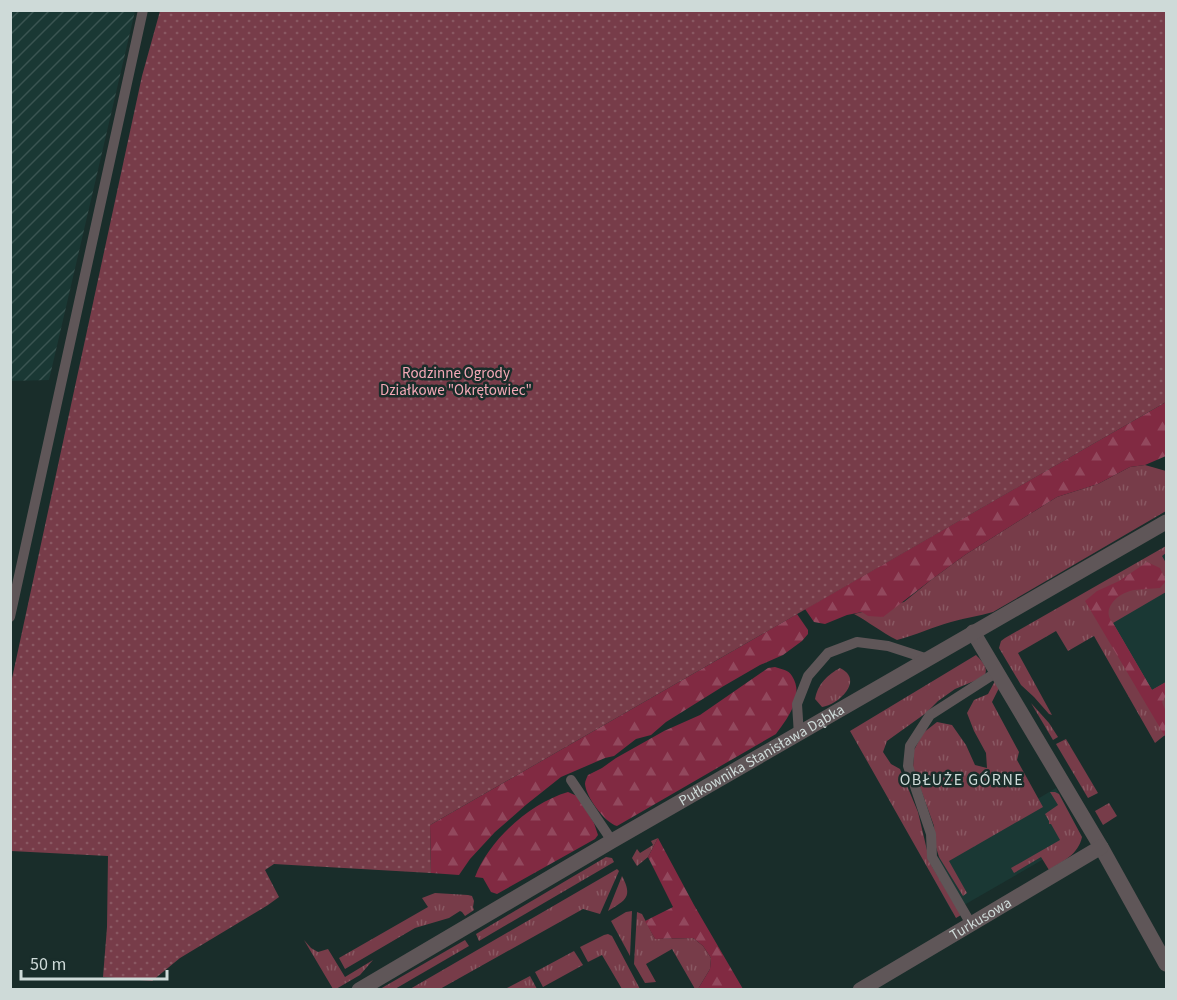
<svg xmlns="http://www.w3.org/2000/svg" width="1177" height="1000" viewBox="0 0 1177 1000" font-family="'Source Sans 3',sans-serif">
<defs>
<pattern id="industrial-furrows" width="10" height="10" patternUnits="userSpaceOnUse" patternTransform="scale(1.5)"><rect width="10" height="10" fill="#1a3834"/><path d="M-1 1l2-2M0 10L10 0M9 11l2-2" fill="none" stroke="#3a5451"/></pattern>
<pattern id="grass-tufts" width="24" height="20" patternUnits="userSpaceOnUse" patternTransform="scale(1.5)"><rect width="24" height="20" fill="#773c49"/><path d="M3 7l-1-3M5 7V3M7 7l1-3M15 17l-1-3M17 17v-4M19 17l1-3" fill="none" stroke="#895862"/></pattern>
<pattern id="forest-firs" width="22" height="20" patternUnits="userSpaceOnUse" patternTransform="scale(1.5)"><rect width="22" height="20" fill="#812a42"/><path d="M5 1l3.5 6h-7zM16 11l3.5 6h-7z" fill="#92485d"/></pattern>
<pattern id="garden-dots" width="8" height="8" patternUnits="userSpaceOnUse" patternTransform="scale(1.5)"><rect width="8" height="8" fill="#773c49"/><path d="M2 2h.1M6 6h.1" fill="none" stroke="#895862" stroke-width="1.8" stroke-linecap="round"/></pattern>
</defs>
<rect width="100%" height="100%" fill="#192d2a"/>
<g fill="#1a3834">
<path d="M1166,553V738L1085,601Z"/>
<path d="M1056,788L1082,837L952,912L926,865Z"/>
</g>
<path fill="url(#industrial-furrows)" d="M10,11H135L49,380L11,381Z"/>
<g fill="url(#grass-tufts)">
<path d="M1145,465L1166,471V511L993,612C979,616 965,618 951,622C933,627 916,635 897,640C881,632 869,622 854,614L904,602L931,580L965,555L1057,497L1098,484L1130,467Z"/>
<path d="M1166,546V553L1162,556L1166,563V592L1113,623L1152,690L1166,682V738L1165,735L1155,743L1094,636L1068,651L1056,631L1018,653L1052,715L1049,714L1034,697L1021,685L999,648L1001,641L1005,638Z"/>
<path d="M976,655C983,662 989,668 984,677L955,689L938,701L926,713L887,741L883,752L891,764L900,769L918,812L930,863L961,915L956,918L850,731Z"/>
<path d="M840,668C865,680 838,705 822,707L815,699C817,685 828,674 840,668Z"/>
<path d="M995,681L999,688L992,702L1019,752L1017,760L1043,807L949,861L967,893L963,896L939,857L935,844L934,826L913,768L914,750L923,733L937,722L952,725L966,745L975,765L987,768L986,753L974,731L967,713L974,700L988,694Z"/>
<path d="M1031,703L1049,723L1058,737L1053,740Z"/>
<path d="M1066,739L1098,793L1088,798L1056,744Z"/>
<path d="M1050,792H1055L1059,794L1082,837C1078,855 1064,860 1049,870L1041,857L1014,873L1011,868L1060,840L1051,824H1049V821L1045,814L1058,805Z"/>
<path d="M1109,803L1117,816L1103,825L1095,811Z"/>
<path d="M658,838L648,857L637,866L632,858L637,849L640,853L653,845L651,841Z"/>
<path d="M606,857L612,858L614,862L479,941L476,934Z"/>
<path d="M617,869L619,871L600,914L583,909L440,989H410Z"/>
<path d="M622,876C633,897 626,900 608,911Z"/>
<path d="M435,893L468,895L472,896L474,901L473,907L474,910L465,916L462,912L460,911L449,918L415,928L345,969L339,958L428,907L422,898Z"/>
<path d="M632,911L630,956L611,921L626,912Z"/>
<path d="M637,912L642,914L655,939L693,938L703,946L711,958L710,969L698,989H695L672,949L646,964L656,982L645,983L634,964Z"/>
<path d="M608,934L612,936L640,989H622L602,955L588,962L580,947L604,935Z"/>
<path d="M304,940L311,948L318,952L328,949L345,977L373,960L360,975L336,989H333Z"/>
<path d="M465,940L469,946L395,989H380Z"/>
<path d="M574,951L583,965L543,987L535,972Z"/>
<path d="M530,976L537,989H505Z"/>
</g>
<g fill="url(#forest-firs)">
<path d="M1166,402V456L1145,465L1130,467L1098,484L1057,497L965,555L931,580L883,617L868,616L862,612L847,615L825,624L814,622L805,609Z"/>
<path d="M1147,562L1160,568L1166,581L1160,588C1152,589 1137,589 1130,591C1116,595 1101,610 1113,623L1152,690L1166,682V695L1162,702L1166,712V738L1085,601L1097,591L1119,581Z"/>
<path d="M797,614L808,630V634L802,641L783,655L760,665L722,687L666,722L651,735L636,739L614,756L605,758L561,777L527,804L495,832L470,859L459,875L431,873L430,825Z"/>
<path d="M775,667C781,669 789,670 792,676C805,696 787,719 776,734L617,826C605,823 586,797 585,784C585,781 587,777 588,775L602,768L616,758L664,731L700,715L768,668Z"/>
<path d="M568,792L577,796L594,823L598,835L595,839L497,894L491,892L483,878L475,877C489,840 530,803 568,792Z"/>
<path d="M658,838L694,905L743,989H698L710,969L711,958L703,946L693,938L655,939L645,921L673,907L648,857Z"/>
</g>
<path fill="url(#garden-dots)" d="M160,11H1166V402L430,825L431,873L274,864L265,870L279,897L268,905L180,958L152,981L103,977L107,927L108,856L11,851V683L142,76Z"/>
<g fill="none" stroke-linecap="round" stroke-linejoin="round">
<g stroke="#5f5658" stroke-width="10">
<path d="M10,617L143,10"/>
<path d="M799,735L797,704L808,676L828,653L857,642L888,646L928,659"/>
<path d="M571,780L612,841"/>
<path d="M971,924L932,857L931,834L908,766L910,746L930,715L997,672"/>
</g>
<g stroke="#5f5658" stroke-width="15">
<path d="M973,632L1101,847L1166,964"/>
<path id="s1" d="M860,990L1101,847"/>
</g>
<path stroke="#5f5658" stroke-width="15" id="s2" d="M359,990L612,841L1166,522"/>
</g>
<g text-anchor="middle" stroke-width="5" stroke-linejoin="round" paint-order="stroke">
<g font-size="15" fill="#f5a9b7" stroke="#192d2a">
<text x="456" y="378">Rodzinne Ogrody<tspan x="456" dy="17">Działkowe "Okrętowiec"</tspan></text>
</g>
<g font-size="15" fill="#cedad8" stroke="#192d2a">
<text dy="5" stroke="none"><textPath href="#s2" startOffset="466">Pułkownika Stanisława Dąbka</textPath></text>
<text dy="5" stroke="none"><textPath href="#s1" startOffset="140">Turkusowa</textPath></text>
</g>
<g font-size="16" letter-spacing="1.5" fill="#cedad8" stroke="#192d2a">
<text x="962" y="785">OBŁUŻE GÓRNE</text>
</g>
</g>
<rect width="1177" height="1000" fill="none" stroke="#cedad8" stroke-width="24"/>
<path d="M21 970v9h146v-9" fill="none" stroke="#cedad8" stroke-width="3"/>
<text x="30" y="970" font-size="18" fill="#cedad8" stroke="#192d2a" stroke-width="4.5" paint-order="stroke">50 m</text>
</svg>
